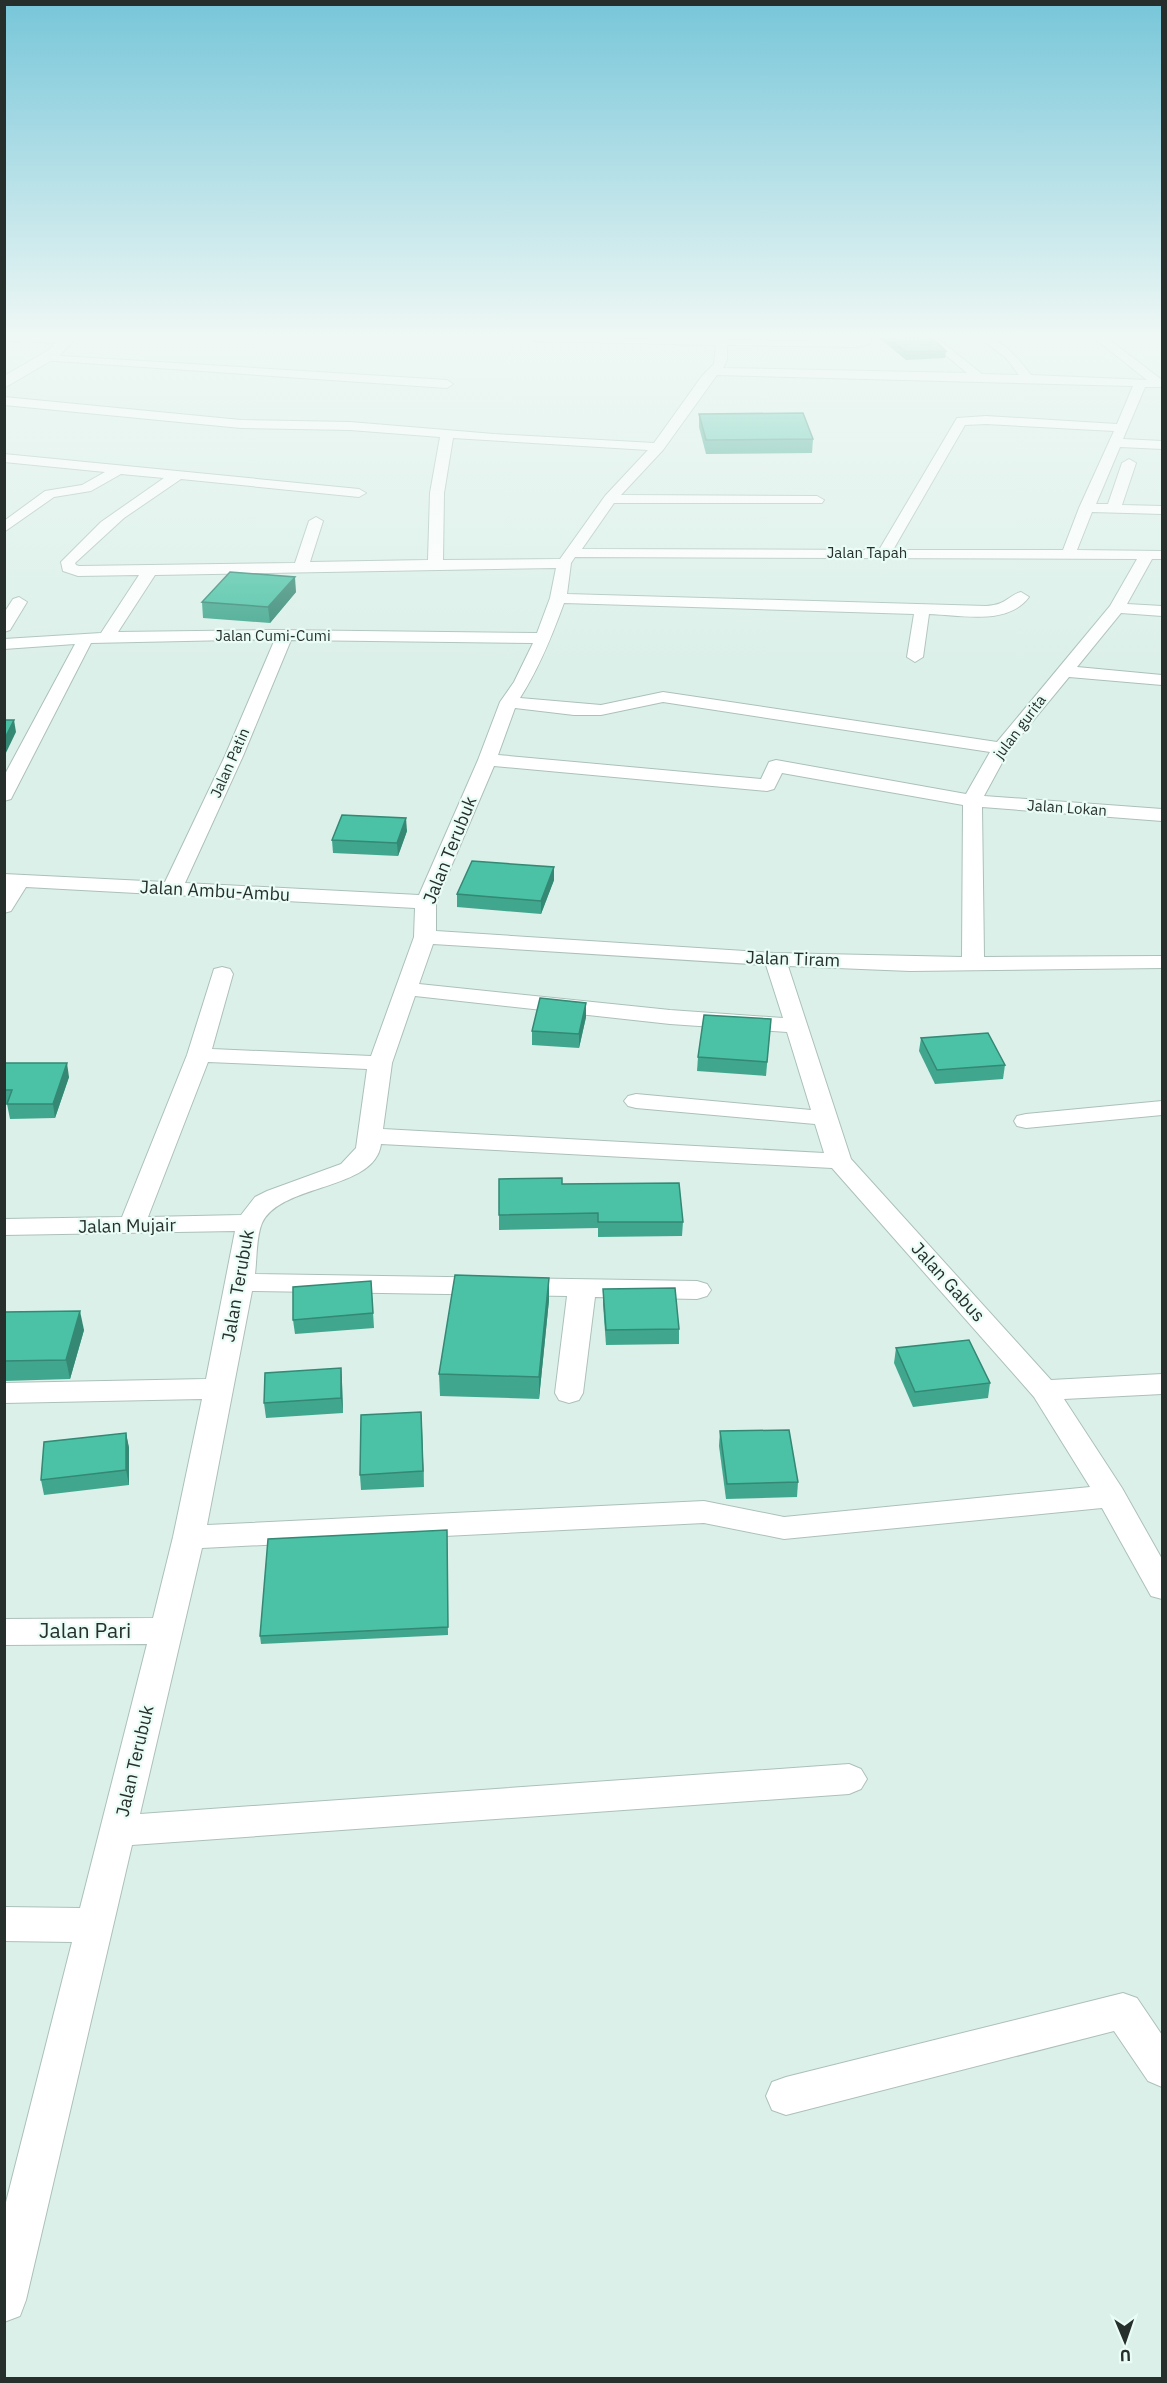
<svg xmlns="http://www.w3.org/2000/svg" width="1167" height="2383" viewBox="0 0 1167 2383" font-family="'IBM Plex Sans',sans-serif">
<rect width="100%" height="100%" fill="#dbf0e9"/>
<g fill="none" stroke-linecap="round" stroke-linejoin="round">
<g stroke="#acc0b9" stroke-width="2">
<g id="street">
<path d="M6,338H72L73,340L67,343L11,341Z"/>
<path d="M530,338L854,341L872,338L869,344L854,347L727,345V360L723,368L967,373L925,338H937L982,374L1019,375L1006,358L980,338C1004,338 1017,358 1031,375L1147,380L1094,338H1107L1162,380V387H1145L1123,439L1162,441V449L1120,447L1096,504H1108L1122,463L1129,459L1136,463L1122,505L1162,506V514L1092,512L1077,550L1162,551V559H1152L1127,604L1162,606V616L1121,613L1077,667L1162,675V685L1069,677L1009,750L984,796L1162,809V821L982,807L984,957L1162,956V968L910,971L788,966L851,1159L1051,1380L1162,1374V1394L1064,1399L1122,1488L1162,1559V1599L1151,1596L1102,1508L784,1539L704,1523L202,1548L140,1814L849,1764L861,1769L867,1779L861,1789L849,1794L132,1845L26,2300L20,2316L4,2322V2210L72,1942L4,1941V1907L80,1908L147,1644L4,1645V1619L153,1618L173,1537L202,1399L4,1403V1383L206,1379L235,1231L4,1235V1219L122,1217L187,1055L214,969L222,967L230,969L233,974L212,1049L371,1056L414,937L415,908L26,887L11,911L4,913V874L165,882L225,756L275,639L91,643L13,795L11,799L4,801V776L75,644L4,649V639L101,633L139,575L78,576L63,571L61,562L101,522L164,478L121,474L91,491L54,497L4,532V521L45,491L82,485L105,472L4,462V454L359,489L366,493L359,497L181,479L124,518L75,563L76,565L79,566L295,563L309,521L316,517L323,521L310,562L428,560L430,493L440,437L350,430L241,428L4,405V397L241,420L350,422L494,434L654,443L702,376L714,364L716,345L535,341ZM717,375L1133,386L1117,424L986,416L957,418L879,550L582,549L614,503H822L824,500L817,496L621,495L663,450ZM986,424L1114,431L1079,508L1063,550H893L965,425ZM453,438L648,450L605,496L560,559L443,560L444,493ZM575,557L1137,559L1110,606L997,742L663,692L601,705L520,698C539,668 552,636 564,603L914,614L907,657L915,662L923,657L929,614C960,615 1008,626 1029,597L1021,592C1007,596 1007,605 986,606L567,594L571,563ZM556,568L550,598L537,633L274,630L118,632L155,575ZM291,640L533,643L514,682L500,702L478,760L419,895L185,883L243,756ZM663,702L990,752L966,794L776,760L769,762L761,779L498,755L515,708L574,715H601ZM494,766L767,791L774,789L782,773L963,805L962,957L775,953L436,931V902ZM433,944L766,965L783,1018L670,1010L419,984ZM415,996L670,1024L787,1032L811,1110L636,1094L628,1096L624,1101L628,1106L636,1108L815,1124L824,1153L383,1129L392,1063ZM208,1062L367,1069L356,1148L341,1164L267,1191L255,1197L241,1215L148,1217ZM381,1144L832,1168L1034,1397L1090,1487L784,1517L704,1501L207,1525L252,1291L567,1296L555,1393L559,1400L569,1403L579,1400L583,1393L595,1297L697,1299L707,1296L711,1290L707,1284L697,1281L255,1274C257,1259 256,1237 262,1223C281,1183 375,1191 381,1144Z"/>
<path d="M45,355L447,380L453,384L447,388L41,360L39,358Z"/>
<path d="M19,597L27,602L10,630L4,632V613L13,599Z"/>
<path d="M1162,1101V1115L1026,1128L1017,1126L1014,1121L1017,1116L1026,1114Z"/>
<path d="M1123,1993L1137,1998L1162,2035V2087L1148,2081L1114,2031L786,2115L772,2110L766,2096L772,2082L786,2077Z"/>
</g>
</g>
<g stroke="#acc0b9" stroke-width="2">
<path id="secondary" d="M60,338H76L59,356L4,388V376L49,350Z"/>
</g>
<use href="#street" fill="#fff" fill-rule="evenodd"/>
<use href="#secondary" fill="#fff" fill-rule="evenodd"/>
</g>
<g fill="#40a78e">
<path d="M879,338H932L946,351L945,358L906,360Z"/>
<path d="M699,414L813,439L812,453L706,454L699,427Z"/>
<path d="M296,592L270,623L203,618L202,602Z"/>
<path d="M407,831L398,856L333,853L332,840Z"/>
<path d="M554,880L541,914L457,907V894Z"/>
<path d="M586,1003V1017L579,1048L532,1045V1031Z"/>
<path d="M771,1019L766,1076L697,1071L698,1057Z"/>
<path d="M921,1038L1005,1065L1003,1079L935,1084L919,1051Z"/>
<path d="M4,1063L69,1077L55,1118L10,1119L7,1104L4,1105Z"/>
<path d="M562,1184L683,1222L682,1236L598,1237V1228L499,1230V1215Z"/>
<path d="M371,1281L374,1328L295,1334L293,1320Z"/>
<path d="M603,1289L679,1329V1344L606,1345L603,1304Z"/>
<path d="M549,1300L539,1399L440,1396L439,1374Z"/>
<path d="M4,1312L84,1330L70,1379L4,1381Z"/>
<path d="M896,1348L990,1383L988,1398L913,1407L894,1363Z"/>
<path d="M341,1368L342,1383L343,1413L266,1418L264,1403Z"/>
<path d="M421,1412L424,1487L361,1490L360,1475Z"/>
<path d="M720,1431L798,1482L797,1497L726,1499L719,1446Z"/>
<path d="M126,1433L129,1448V1485L44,1495L41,1480Z"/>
<path d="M447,1530L448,1635L261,1644L260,1636Z"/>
</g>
<g fill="#348874">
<path d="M295,577L296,592L270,623L268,607Z"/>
<path d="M14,720L16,732L4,757V740Z"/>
<path d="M406,818L407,831L398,856L397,843Z"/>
<path d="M554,867V880L541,914V901Z"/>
<path d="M586,1003V1017L579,1048V1034Z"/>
<path d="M67,1063L69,1077L55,1118L53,1104Z"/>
<path d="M549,1278V1300L539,1399V1377Z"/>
<path d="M80,1311L84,1330L70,1379L66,1360Z"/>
<path d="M341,1368L342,1383L343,1413L341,1398Z"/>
<path d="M421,1412L422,1427L424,1487L423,1471Z"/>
<path d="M126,1433L129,1448V1485L126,1470Z"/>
</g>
<g fill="#4bc2a5" stroke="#348874" stroke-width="1.5">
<path d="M889,338H932L946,351L906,352Z"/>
<path d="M803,413L813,439L706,440L699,414Z"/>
<path d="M230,572L295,577L268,607L202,602Z"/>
<path d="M4,720H14L4,740Z"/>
<path d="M342,815L406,818L397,843L332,840Z"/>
<path d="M472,861L554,867L541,901L457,894Z"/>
<path d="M540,998L586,1003L579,1034L532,1031Z"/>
<path d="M704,1015L771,1019L767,1062L698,1057Z"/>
<path d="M988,1033L1005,1065L937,1070L921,1038Z"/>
<path d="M4,1063H67L53,1104H7L12,1090H4Z"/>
<path d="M562,1178V1184L679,1183L683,1222H598V1213L499,1215V1179Z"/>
<path d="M455,1275L549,1278L539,1377L439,1374Z"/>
<path d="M371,1281L373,1313L293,1320V1287Z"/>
<path d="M675,1288L679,1329L606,1330L603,1289Z"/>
<path d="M80,1311L66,1360L4,1361V1312Z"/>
<path d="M969,1340L990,1383L915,1392L896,1348Z"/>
<path d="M341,1368V1398L264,1403L265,1373Z"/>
<path d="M421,1412L423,1471L360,1475L361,1415Z"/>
<path d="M789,1430L798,1482L727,1484L720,1431Z"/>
<path d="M126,1433V1470L41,1480L44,1442Z"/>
<path d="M447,1530L448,1627L260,1636L268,1539Z"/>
</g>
<linearGradient id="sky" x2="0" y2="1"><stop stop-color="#77c6d9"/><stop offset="0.5" stop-color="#eff8f5"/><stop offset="1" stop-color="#eff8f5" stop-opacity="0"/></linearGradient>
<rect width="1167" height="672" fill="url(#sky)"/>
<g text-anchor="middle" stroke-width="4.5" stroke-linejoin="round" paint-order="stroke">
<g font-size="15" fill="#272f2c" stroke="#e9fdf6">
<text x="867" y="558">Jalan Tapah</text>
<text x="273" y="641">Jalan Cumi-Cumi</text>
<text transform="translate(1020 727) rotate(-53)" y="5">julan gurita</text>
<text transform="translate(230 763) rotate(-66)" y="5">Jalan Patin</text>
<text transform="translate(1067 808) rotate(4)" y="5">Jalan Lokan</text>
</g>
<g font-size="18" fill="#272f2c" stroke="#e9fdf6">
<text transform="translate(450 850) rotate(-68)" y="6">Jalan Terubuk</text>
<text transform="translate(215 891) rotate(3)" y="6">Jalan Ambu-Ambu</text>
<text transform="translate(793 959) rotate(2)" y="6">Jalan Tiram</text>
<text transform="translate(127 1226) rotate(-1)" y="6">Jalan Mujair</text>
<text transform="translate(948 1282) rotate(48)" y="6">Jalan Gabus</text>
<text transform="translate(238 1286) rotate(-80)" y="6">Jalan Terubuk</text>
<text transform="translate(135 1761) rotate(-77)" y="6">Jalan Terubuk</text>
</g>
<g font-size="21" fill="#272f2c" stroke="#e9fdf6">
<text x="85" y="1638">Jalan Pari</text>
</g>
</g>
<rect width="1167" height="2383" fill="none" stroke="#272f2c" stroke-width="12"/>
<g transform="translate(1125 2341) rotate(178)" stroke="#e9fdf6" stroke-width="4.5" paint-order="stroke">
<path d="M0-4.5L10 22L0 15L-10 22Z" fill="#272f2c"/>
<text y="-9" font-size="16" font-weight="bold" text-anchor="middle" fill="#272f2c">U</text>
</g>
</svg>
